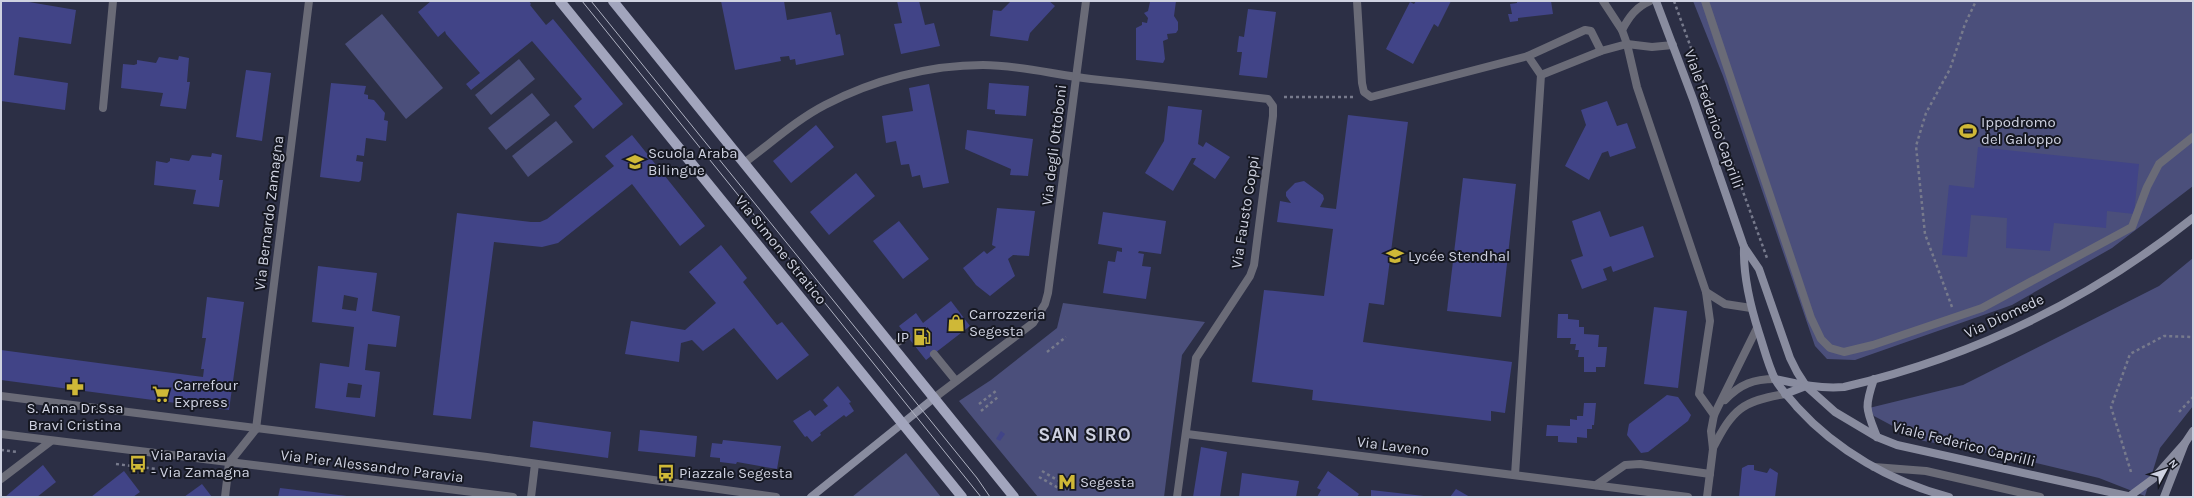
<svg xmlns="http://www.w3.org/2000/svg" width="2194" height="498" viewBox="0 0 2194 498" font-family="Karla,sans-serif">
<rect width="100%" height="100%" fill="#2c2f45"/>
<g fill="#4b4f7b">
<path d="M1693,1H2193V186L2112,248L2012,305L1855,360L1827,359L1815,346L1723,76Z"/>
<path d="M382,14L443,88L406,119L345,44Z"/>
<path d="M519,59L535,79L491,115L475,95Z"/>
<path d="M532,93L550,115L506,150L488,128Z"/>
<path d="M556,121L573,142L528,177L512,156Z"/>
<path d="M2193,258V406L2160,448L2145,496L2099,478L2028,461L1919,440L1874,416L1869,408L1963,385L2159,286Z"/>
<path d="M1063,303L1205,322L1182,355L1164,497H1038L959,401L991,380L1057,328Z"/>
<path d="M906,453L941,497H852Z"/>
</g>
<g fill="#414487" fill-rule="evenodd">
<path d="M1,1H23L76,10L71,44L19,37L14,75L68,83L65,110L1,101Z"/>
<path d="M431,1H529L531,4L530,5L546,25L553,19L623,104L593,129L574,106L582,99L532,41L471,90L466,84L480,73L446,34L445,31L438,37L418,12Z"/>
<path d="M721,1H784L787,20L831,12L836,35L840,34L844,55L796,65L795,59L790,60L789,56L780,57L781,61L735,70Z"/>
<path d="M897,1H919L925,25L934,23L940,46L901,54L894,24L902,23Z"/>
<path d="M1011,1H1049L1055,6L1030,33L1028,41L990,36L993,10L1001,11Z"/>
<path d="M1146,1H1176L1174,16L1178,22V30L1176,33L1167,34L1168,39L1163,41L1165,59L1163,63L1136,60V28L1142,25V22L1147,23L1148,18L1144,13L1148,11L1150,2Z"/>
<path d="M1416,1H1451L1438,27L1434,24L1413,64L1386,49L1410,2L1414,4Z"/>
<path d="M1517,1H1551L1553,14L1518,18V21L1510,22L1508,14H1512L1510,4L1517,3Z"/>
<path d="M1248,9L1276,12L1267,78L1239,75L1242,52H1237L1239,36L1244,37Z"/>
<path d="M179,56L189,58L187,82H190L186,109L160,106L163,93L121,88L123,64L134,65L137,64V60L156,63L159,57L178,60Z"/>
<path d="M246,70L271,73L262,141L236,137Z"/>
<path d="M331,83L366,86L364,94L368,95V99L374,100L385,113L384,120L388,121L386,141L366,138L364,156L357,155L356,161L363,162L361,180L359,182L320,177Z"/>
<path d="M989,83L1029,86L1026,116L995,114V110L987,109Z"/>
<path d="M929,84L949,183L923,188L920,175L912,177L909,164L901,165L896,141L886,143L882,116L913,111L909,88Z"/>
<path d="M1607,101L1617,126L1627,123L1636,148L1610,157L1608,151L1602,153L1589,180L1565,166L1586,125L1581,110Z"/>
<path d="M1168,106L1202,110L1198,144L1203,147L1206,142L1230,157L1215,179L1193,164L1196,158H1192L1173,191L1145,173L1164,141Z"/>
<path d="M1348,115L1408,122L1384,305L1369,303L1363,342L1512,362L1505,413L1491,411V421L1312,400L1313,390L1252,382L1264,290L1324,296L1333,229L1277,222L1280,201L1291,203L1286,196V192L1295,183L1304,181L1323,195L1324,199L1320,207L1336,209Z"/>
<path d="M816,125L834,147L791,183L773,161Z"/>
<path d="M967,130L1033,139L1028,176L1010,175L1011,169L965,149Z"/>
<path d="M632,135L705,226L680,246L632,184L558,243L542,247L494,242L471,419L433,415L457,213L531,222H540L547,219L614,166L605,156Z"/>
<path d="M1978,147L2139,164L2134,214L2107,211L2106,228L2054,223L2050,251L2006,248L2007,218L1971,215L1967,257L1942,255L1949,185L1974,188Z"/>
<path d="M212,153L222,155L219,180H223L219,207L193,204L196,190L154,185L156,161L167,163L170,161V158L189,161L192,155L211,157Z"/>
<path d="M856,173L875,196L829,235L810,212Z"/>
<path d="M1463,178L1516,184L1501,317L1447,311Z"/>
<path d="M997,208L1035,211L1029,256L1013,255L1008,259L1015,276L990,296L976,285L963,268L984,251L987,254L996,247L992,245Z"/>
<path d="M1600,211L1610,237L1643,226L1654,257L1613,272L1611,266L1603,269L1607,280L1582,289L1571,260L1583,256L1572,221Z"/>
<path d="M1103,212L1166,221L1161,254L1139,251L1138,253L1144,254L1142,266L1151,267L1146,299L1103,293L1108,261L1115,262L1117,251L1122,252V248L1098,244Z"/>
<path d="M899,221L929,259L903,279L873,241Z"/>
<path d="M721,245L747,278L743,282L777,325L782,322L809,355L777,380L734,328L703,351L692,340L681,343L679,362L625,354L631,321L685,330L716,303L689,272Z"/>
<path d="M318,266L377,273L372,311L400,316L396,347L368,344L365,370L380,372L375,417L315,408L320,363L349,367L354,327L312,322ZM344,295L358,298L356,311L342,309ZM348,383L362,385L360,398L346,397Z"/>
<path d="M207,297L244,302L229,410L1,380V350L203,377L204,369H201L206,338H202Z"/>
<path d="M951,301L970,326L926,360L899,326L916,313L923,323Z"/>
<path d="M1654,307L1687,311L1678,388L1644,384Z"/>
<path d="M1558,314H1568V319L1579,320V327H1584V334L1599,335L1598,347H1607L1605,367H1596V372H1584V357H1578L1579,350H1575L1576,344H1570L1571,338H1557Z"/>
<path d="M838,386L851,402L849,403L854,411L846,417L844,415L820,433L821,435L812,442L807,436L805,437L793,421L810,410L815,416L828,406L823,400Z"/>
<path d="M1667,395L1678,397L1691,415L1688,421L1648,452L1641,453L1627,435L1629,424Z"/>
<path d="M1584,403H1596L1594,425H1592V429H1587V438L1577,437V443L1558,442V436H1546L1547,425L1570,426V419L1577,420V416H1583Z"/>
<path d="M533,421L611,432L608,458L530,447Z"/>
<path d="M640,430L697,436L695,457L638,451Z"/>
<path d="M1001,431L1005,434L1000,441L996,439Z"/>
<path d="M723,440L781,446L777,469L737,462L736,464L720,462V458L710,457L712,443L722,444Z"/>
<path d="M1201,447L1227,452L1220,497H1193Z"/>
<path d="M43,465L56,482L37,497H5Z"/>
<path d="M1748,465H1754V470L1767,473L1770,468L1778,473L1775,497H1739L1742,468Z"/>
<path d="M124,471L140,492L133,497H91Z"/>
<path d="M1328,471L1359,494L1357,497H1317L1321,490L1317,488Z"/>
<path d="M1242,473L1299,481L1296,497H1239Z"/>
<path d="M202,484L212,497H184Z"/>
<path d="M280,488L347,496V497H278Z"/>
<path d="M1456,489L1470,497H1450Z"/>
<path d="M1371,490L1424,496V497H1371Z"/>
</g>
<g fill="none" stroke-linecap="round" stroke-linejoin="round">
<g stroke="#777a8c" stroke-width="2.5" stroke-dasharray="3 3" stroke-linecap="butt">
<path d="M1674,1L1767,258"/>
<path d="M1284,97H1355"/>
<path d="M1952,307L1925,234L1916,146L1926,113L1950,69L1965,24L1976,1"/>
<path d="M1047,352L1066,337"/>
<path d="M979,404L996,391"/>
<path d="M981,411L998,397"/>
<path d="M2179,412L2193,397"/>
<path d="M1,450L18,452"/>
<path d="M116,464L156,469"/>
<path d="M1042,471L1064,484"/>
<path d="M2131,472L2111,407L2130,354L2164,336L2193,337"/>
<path d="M1039,477L1062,490"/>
</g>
<g stroke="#6a6b77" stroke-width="8">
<path d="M1603,1L1622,30"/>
<path d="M1705,1L1811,318L1821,339L1830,348L1844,352L1873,345L1982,308L2132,227L2147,187L2159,164L2193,137"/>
<path d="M1627,44L1637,87L1706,292L1725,304L1751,308"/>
<path d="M1528,56L1585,30L1591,31L1601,51"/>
<path d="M103,108L113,1"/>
<path d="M892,346L907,336"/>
<path d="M934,354L956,381"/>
<path d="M1874,467L1926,471L2040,497"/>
</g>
<g stroke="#6a6b77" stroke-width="8">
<path d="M1357,1L1362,83L1364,92L1371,97L1528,56L1541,75"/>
<path d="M1627,44L1622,30C1629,17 1636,7 1650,1"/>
<path d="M1541,75L1601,51L1627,44L1652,47L1673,45"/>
<path d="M744,163C770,144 796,120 825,105C873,80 929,65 983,65C1019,65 1055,75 1091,79C1150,85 1209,92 1268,99L1273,106V116L1254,265L1250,276L1196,358L1177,497"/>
<path d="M1706,292L1710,321L1699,394L1714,415"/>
<path d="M1,396L487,457L776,497"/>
<path d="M934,398L1033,323L1045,304L1048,293L1086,1"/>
<path d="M1725,400C1740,384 1754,379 1775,379"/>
<path d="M256,429L309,1"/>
<path d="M1,434L513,497"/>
<path d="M1187,434L1688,497"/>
<path d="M1713,448C1733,409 1742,401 1785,394"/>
<path d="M229,463L256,429"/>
<path d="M1515,475L1541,75"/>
<path d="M1,479L51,441"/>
<path d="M1596,485L1625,465L1640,464L1710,474"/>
<path d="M225,497L229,463"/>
<path d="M531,497L535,464"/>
<path d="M1707,497L1713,449L1711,431L1714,415L1757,328"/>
</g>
<g stroke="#898c9f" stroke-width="8">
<path d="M1656,1L1693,99L1744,247L1759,269L1790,358L1797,372L1806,386L1835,412L1877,437L1897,445L2132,497"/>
<path d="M1744,247C1743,277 1750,305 1759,333C1764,348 1768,365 1775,379C1780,389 1790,398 1797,407C1837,451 1892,482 1949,497"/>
<path d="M1775,379C1798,384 1820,389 1844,387C1972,357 2090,300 2193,218"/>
<path d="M1874,379C1864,408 1866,409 1877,437"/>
<path d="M1785,394L1806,386"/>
<path d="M2130,496L2153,479L2185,443"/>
<path d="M811,497L934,398"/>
<path d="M2164,497L2185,443L2193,431"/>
</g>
<g stroke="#a2a5bd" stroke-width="10">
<path d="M560,1L962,497"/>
<path d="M613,1L1014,497"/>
</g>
<g stroke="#afb2c2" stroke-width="1">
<path d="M582,1L981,497"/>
<path d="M591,1L977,478L990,497"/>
</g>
</g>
<defs>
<g id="stadium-bare" transform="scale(1.38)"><path d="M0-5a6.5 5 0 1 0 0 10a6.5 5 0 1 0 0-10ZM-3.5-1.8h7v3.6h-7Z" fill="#cfb837" stroke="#161822" stroke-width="2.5" paint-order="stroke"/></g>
<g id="school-bare" transform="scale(1.38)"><path d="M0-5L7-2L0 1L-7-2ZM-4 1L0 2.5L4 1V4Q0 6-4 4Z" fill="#cfb837" stroke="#161822" stroke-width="2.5" paint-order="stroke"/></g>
<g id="shop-bare" transform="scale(1.38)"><path d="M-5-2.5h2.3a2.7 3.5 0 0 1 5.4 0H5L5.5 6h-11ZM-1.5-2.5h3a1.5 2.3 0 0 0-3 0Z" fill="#cfb837" stroke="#161822" stroke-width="2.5" paint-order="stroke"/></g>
<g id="fuel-bare" transform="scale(1.38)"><path d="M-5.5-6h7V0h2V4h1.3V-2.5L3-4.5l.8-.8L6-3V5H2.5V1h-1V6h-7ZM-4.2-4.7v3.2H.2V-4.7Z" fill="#cfb837" stroke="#161822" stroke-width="2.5" paint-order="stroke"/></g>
<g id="pharmacy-bare" transform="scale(1.38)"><path d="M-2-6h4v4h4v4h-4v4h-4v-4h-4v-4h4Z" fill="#cfb837" stroke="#161822" stroke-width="2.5" paint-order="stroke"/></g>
<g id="supermarket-bare" transform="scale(1.38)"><path d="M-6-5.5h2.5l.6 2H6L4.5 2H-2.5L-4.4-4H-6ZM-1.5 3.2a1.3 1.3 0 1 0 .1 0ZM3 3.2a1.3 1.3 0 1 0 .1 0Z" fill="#cfb837" stroke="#161822" stroke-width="2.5" paint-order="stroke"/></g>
<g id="bus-bare" transform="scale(1.38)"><path d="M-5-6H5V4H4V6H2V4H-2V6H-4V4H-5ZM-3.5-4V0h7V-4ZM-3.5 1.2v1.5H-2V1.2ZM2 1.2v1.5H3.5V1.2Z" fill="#cfb837" stroke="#161822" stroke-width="2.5" paint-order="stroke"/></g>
<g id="metro-bare" transform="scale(1.38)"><path d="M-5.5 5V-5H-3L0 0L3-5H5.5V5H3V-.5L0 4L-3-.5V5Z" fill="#cfb837" stroke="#161822" stroke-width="2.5" paint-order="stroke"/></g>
</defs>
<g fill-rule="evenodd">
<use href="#stadium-bare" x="1968" y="131"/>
<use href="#school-bare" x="635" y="162"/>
<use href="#school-bare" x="1395" y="256"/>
<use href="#shop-bare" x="956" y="323"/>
<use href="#fuel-bare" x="922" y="337"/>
<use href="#pharmacy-bare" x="75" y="387"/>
<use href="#supermarket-bare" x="161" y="394"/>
<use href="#bus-bare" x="138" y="464"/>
<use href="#bus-bare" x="666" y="473"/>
<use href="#metro-bare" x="1067" y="482"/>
</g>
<g text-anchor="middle" stroke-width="4" stroke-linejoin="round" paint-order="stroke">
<g font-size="15" fill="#cfd2e1" stroke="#161822">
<text transform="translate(1714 119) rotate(70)" y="5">Viale Federico Caprilli</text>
<text transform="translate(1054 145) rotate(-83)" y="5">Via degli Ottoboni</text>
<text transform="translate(1245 212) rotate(-81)" y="5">Via Fausto Coppi</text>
<text transform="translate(269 213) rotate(-83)" y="5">Via Bernardo Zamagna</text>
<text transform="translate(781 250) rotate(51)" y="5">Via Simone Stratico</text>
<text transform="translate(2004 316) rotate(-25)" y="5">Via Diomede</text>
<text transform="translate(1964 444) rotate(14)" y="5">Viale Federico Caprilli</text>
<text transform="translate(1393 446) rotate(7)" y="5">Via Laveno</text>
<text transform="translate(372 466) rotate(7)" y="5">Via Pier Alessandro Paravia</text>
</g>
<g font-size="15" fill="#cfd2e1" stroke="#161822" text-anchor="start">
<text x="1981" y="127">Ippodromo<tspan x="1981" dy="17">del Galoppo</tspan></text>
<text x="648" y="158">Scuola Araba<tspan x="648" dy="17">Bilingue</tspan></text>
<text x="1408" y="261">Lycée Stendhal</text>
<text x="969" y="319">Carrozzeria<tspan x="969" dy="17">Segesta</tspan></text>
<text x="909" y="342" text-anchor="end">IP</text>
<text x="174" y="390">Carrefour<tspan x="174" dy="17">Express</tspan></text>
<text x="75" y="413" text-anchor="middle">S. Anna Dr.Ssa<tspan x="75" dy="17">Bravi Cristina</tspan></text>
<text x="151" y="460">Via Paravia<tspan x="151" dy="17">- Via Zamagna</tspan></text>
<text x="679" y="478">Piazzale Segesta</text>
<text x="1080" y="487">Segesta</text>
</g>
<g font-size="19" font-weight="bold" letter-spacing="1" fill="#cfd2e1" stroke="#161822">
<text x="1085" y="441">SAN SIRO</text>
</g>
</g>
<rect width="2194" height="498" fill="none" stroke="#cfd2e1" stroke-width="4"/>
<g transform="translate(2166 470) rotate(50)" stroke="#161822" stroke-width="3" paint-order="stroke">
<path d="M0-3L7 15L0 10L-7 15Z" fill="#cfd2e1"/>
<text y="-6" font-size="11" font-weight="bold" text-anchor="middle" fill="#cfd2e1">N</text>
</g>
</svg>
